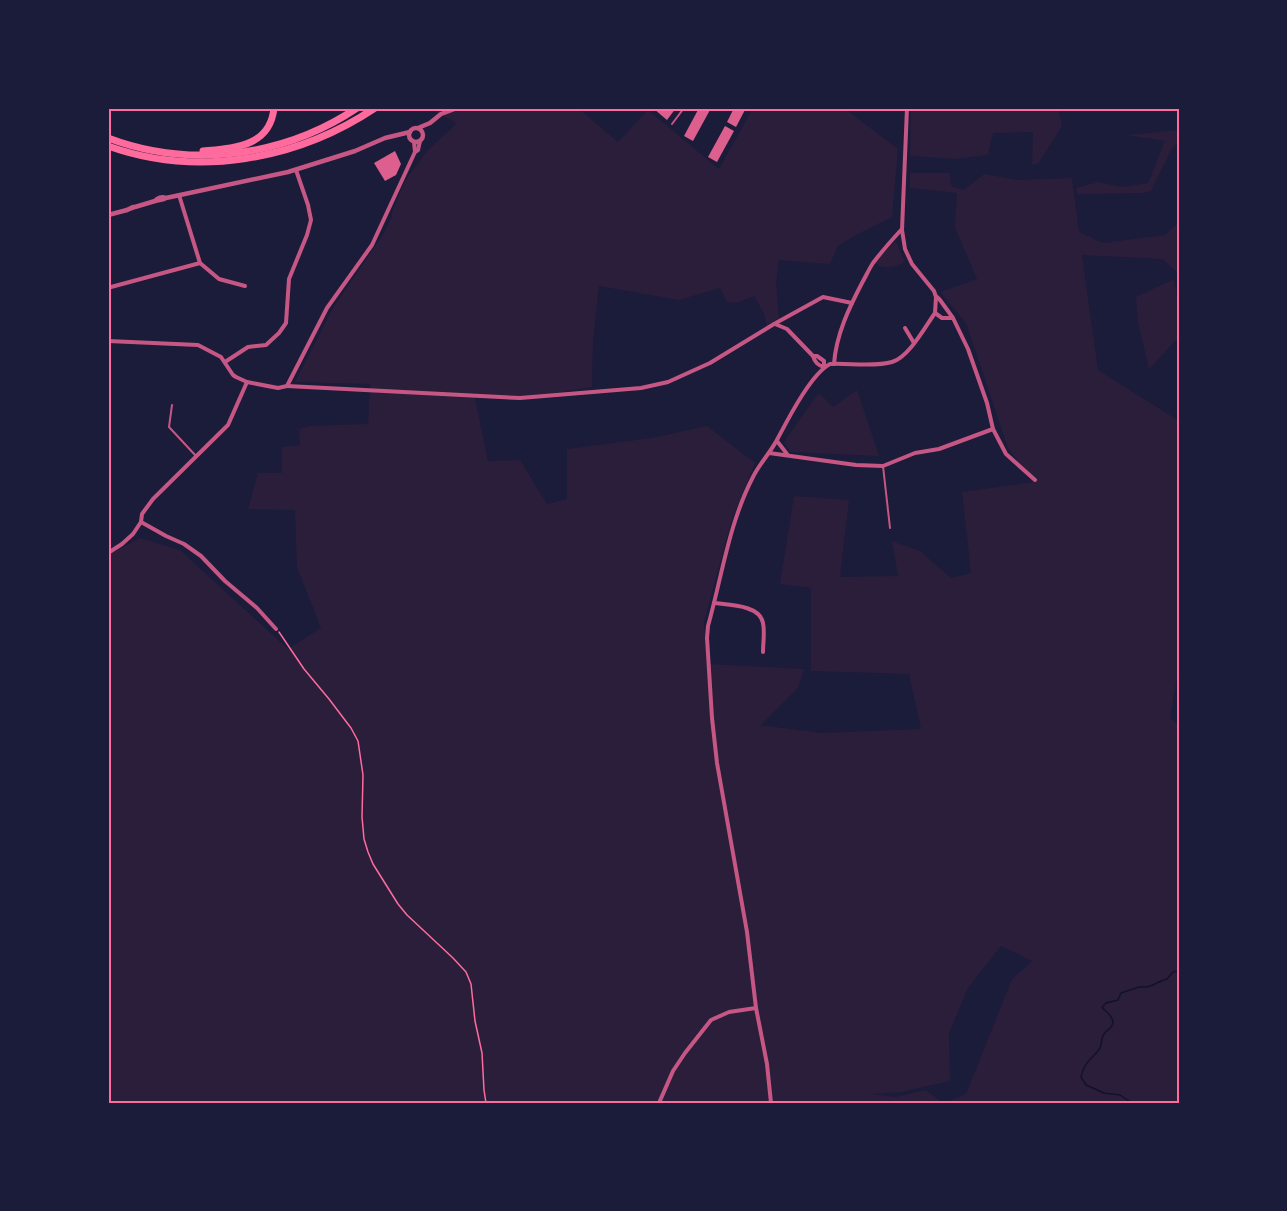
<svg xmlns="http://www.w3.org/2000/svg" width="1287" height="1211" viewBox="0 0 1287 1211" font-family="'Asap Condensed',sans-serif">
<rect width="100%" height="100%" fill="#1b1b3a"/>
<g fill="#2a1e3b">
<path d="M427,108H578L618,142L648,110L719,169L753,108H844L898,149L892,217L856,235L838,246L830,264L779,260L776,282L779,318L767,325L764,313L754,296L737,303L727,302L720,288L679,300L599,286L593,342L592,387L522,399L475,398L488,461L520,460L547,504L567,499V449L652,438L707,426L755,463L731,522L704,622L707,664L804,669L798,688L761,725L821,733L921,729L909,674L811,671V588L780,584L794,496L849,500L840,577L898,576L892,541L920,551L951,578L971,573L962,492L1034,482L1008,448L966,323L940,292L977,279L955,228L957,193L910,188V173H950L951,186L964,190L984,174L1018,180L1072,178L1079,232L1103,243L1165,235L1179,222V274L1162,259L1082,255L1098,370L1179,421V675L1177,678L1170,718L1179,725V1103H944L966,1094L1012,979L1032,961L1001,946L968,988L949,1033L950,1081L901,1092L871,1094L896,1097L926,1090L943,1103H108V555L140,538L180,550L288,649L321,628L297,567L295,510L248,509L258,473H282V447L300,445L299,429L309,426L368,424L370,384L295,382L333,308L384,233L392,217V212L404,183L415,167L427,151L457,123Z"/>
<path d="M911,108H1058L1062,126L1038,164H1032L1033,132L993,133L988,155L956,159L910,156Z"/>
<path d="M1179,130V143L1172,148L1151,191L1144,193L1077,194L1076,188L1098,182L1122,187L1148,183L1165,141L1125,135Z"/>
<path d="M896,241L904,260V262C897,267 885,269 877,265L876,261L889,247Z"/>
<path d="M1174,279L1179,308V339H1177L1149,369L1138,323L1136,297Z"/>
<path d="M857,390L879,456L790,452L784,442L819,393L833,407Z"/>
</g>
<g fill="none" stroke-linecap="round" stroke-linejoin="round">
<path stroke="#12122b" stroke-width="1.5" d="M1132,1103L1120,1095L1104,1093L1086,1085L1081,1077C1084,1061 1093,1059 1100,1048C1102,1044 1101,1038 1104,1034C1107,1030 1113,1028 1113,1022C1113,1016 1105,1011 1102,1007L1106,1003L1118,1000L1121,993L1139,987H1147L1153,985L1161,981L1167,979L1173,972L1179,971"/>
</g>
<g fill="#dd5f8e">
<path d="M655,108H676L667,120L654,109Z"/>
<path d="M699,108H705L710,110L693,141L684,136Z"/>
<path d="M734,108H746L736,127L727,122Z"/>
<path d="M725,126L734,131L717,162L708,157Z"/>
<path d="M395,151L401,164L396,175L385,181L374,163Z"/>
</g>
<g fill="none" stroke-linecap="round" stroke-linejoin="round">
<path stroke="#ff6b9d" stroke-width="1.5" d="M279,632L304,669L329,699L351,728L358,741L363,775L362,817L364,839L368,852L373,864L398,904L407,915L453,958L466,972L471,984L475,1021L482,1053L484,1090L486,1103"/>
<g stroke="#c65784" stroke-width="2">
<path d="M672,124L684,108"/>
<path d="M172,405L169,427L196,456"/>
<path d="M883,466L890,528"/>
</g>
<g stroke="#c65784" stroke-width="4">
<path d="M907,108L902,230L905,249L912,264L934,291L936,297L935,313"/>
<path d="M414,142L415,152"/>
<path d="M200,263L219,279L245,286"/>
<path d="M111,287L200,263L179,195"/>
<path d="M937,297L940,300L953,318L968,349L987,403L993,429L1006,454L1035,480"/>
<path d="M935,313L942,318H952"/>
<path d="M775,324L787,329L813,356C815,363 818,365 824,367"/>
<path d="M905,328L914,343"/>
<path d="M108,341L198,345L221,357L233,375L236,377L247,382L278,388L287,386L327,308L372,245L415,152L418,150L420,141"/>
<path d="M813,356H817L824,361V367"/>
<path d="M225,362L248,347L266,345L279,333L286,323L289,279L307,235L311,220L308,205L296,170"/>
<path d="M834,364C836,335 849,308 862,283C866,276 869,269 873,263C882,251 891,241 901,230"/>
<path d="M287,386L520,398L641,388L668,382L710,363L774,324L823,297L852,303"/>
<path d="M777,441L787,454"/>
<path d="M769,453L856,465L883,466L915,453L939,449L993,429"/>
<path d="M141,522L166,536L184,544L201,556L225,581L257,608L276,629"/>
<path d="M108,553L122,544L133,534L141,522L142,514L153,499L228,425L247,382"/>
<path d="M714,603C729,605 760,605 763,623C765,632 763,643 763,652"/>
<path d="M659,1103L673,1071L685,1053L711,1020L729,1012L756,1008"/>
<path d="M771,1103L767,1064L756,1008L747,932L717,763L712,718L707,638L708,626C722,576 729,523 753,477C760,463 771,452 778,438C788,419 811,374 830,364C848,363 876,367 892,362C909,357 925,327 935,313"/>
</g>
<g stroke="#c65784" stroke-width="4.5">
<circle cx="416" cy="135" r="7"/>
<path d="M418,128L430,123L441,114L457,108"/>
<path d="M166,198L164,199L155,201C157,198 162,196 166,198L288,172L355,151L385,138L410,132"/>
<path d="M135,207L127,210L133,207H135L155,201"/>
<path d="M108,215L127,210"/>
</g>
<g stroke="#ff6b9d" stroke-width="7">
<path d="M108,138C190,169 284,157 357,108"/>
<path d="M108,146C197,178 297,160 375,108"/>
<path d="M203,151C234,148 270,147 274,108"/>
</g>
</g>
<rect width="1287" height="1211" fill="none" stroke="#1b1b3a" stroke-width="219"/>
<rect x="110" y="110" width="1068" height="992" fill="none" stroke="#ff6b9d" stroke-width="2"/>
</svg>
